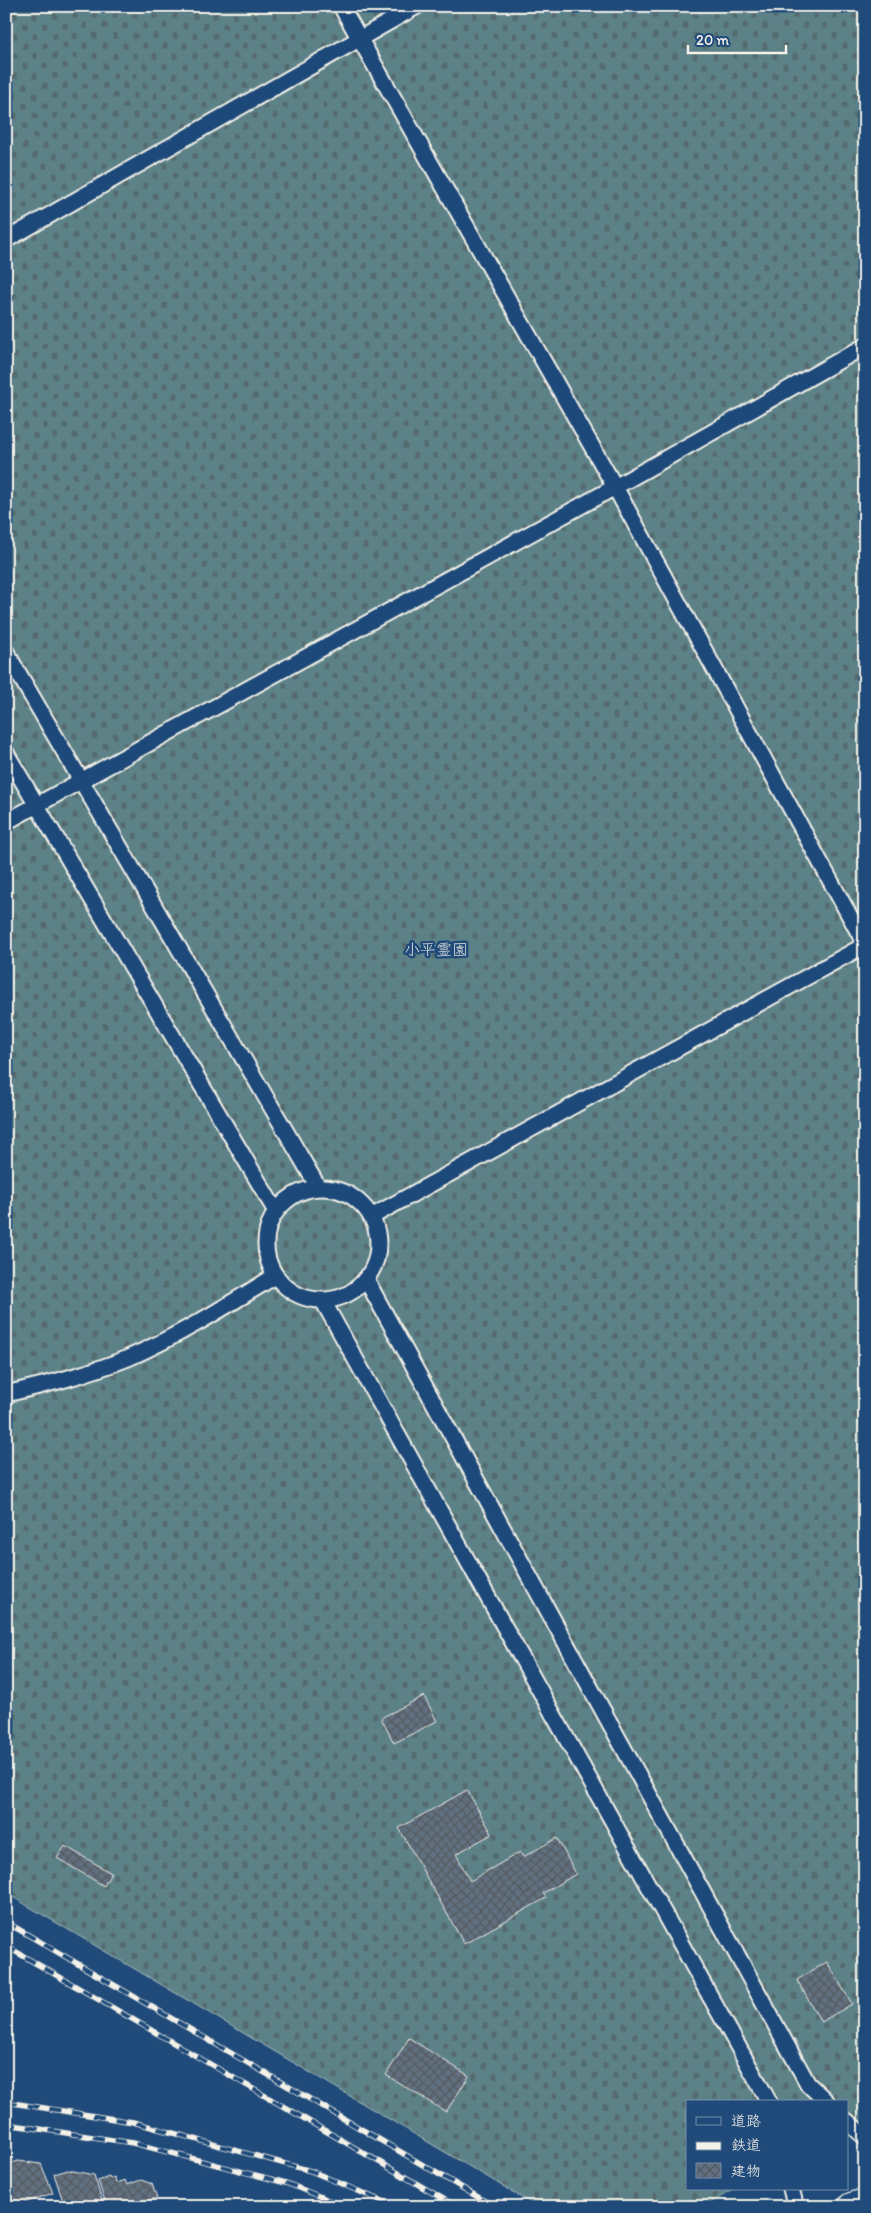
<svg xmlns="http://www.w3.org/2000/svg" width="871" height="2213" viewBox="0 0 871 2213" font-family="Itim,'Klee One',sans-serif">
<defs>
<pattern id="cemetery-stones" width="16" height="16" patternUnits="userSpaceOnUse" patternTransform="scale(1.25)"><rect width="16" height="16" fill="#5c8288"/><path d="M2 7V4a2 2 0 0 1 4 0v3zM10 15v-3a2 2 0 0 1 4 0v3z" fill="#546b6e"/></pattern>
<pattern id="building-cross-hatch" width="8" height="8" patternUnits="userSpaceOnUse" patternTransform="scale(1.25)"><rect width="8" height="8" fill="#616f81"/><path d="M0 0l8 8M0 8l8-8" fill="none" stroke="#545a61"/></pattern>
</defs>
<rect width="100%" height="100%" fill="#1f4a7a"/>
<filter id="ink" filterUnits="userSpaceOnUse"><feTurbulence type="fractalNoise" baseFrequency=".02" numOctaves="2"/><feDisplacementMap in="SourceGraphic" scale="10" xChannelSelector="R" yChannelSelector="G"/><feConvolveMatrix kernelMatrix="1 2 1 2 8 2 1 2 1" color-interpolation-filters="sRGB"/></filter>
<g filter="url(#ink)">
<path fill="url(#cemetery-stones)" stroke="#a8bab8" d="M6,6H865V2120L847,2129V2102H687V2189H735L703,2207H538L6,1893Z"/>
<g fill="url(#building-cross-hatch)" stroke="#f4f1e8">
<path d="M424,1696L437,1721L394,1743L381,1718Z"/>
<path d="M467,1790L492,1834L456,1854L470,1881L520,1852L523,1857L557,1838L576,1874L543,1893L546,1898L464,1944L399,1828Z"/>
<path d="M65,1846L111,1873L104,1886L57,1858Z"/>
<path d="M827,1962L852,2004L821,2022L797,1980Z"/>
<path d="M409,2038L469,2076L446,2112L386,2075Z"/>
<path d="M6,2159L8,2164L18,2161L41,2164L53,2193L13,2207L6,2187Z"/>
<path d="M68,2170L94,2175L104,2207H65L54,2174Z"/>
<path d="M109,2177L110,2179L114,2177L116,2183L125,2180L127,2185L141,2180L152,2184L157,2198L133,2204L132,2202L123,2205L121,2202L107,2207L98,2181Z"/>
</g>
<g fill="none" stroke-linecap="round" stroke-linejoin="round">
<g stroke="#f4f1e8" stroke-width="19">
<g id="service">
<path d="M341,6L615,487L865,944"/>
<path d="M6,240L417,6"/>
<path d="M6,652L317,1185"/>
<path d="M6,753L275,1210"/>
<path d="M6,822L615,487L865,346"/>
<circle cx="322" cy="1244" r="56"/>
<path d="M371,1217L865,945"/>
<path d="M367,1281L808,2084L827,2102"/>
<path d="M323,1301L769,2102"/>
<path d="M6,1394C48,1384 88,1374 128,1358C179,1336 228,1305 275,1276"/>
<path d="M847,2121L865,2137"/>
<path d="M791,2189L796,2207"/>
</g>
</g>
<g stroke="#f4f1e8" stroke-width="31">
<path id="tertiary" d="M852,2207L865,2203"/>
</g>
<use href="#service" stroke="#1f4a7a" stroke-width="15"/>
<use href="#tertiary" stroke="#1f4a7a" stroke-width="28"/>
<g stroke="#f4f1e8" stroke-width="5.5">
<g id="rail">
<path d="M6,1922L495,2207"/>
<path d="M6,1946L457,2207"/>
<path d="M6,2102L133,2122L311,2171L396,2207"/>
<path d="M6,2124L133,2143L286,2183L346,2207"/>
</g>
</g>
<use href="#rail" stroke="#1f4a7a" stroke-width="4" stroke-dasharray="11" stroke-linecap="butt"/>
</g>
</g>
<g text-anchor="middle" stroke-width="5" stroke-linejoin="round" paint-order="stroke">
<g font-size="16" fill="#dde0da" stroke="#1f4a7a">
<text x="436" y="955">小平霊園</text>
</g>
</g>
<rect width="871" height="2213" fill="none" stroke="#1f4a7a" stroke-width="25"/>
<rect x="12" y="12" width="846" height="2188" fill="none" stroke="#f4f1e8" stroke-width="2" filter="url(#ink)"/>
<rect x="686" y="2100" width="162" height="90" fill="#1f4a7a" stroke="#748da6"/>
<rect x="696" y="2117" width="25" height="8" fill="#1f4a7a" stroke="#748da6"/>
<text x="731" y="2126" font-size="15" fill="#f4f1e8">道路</text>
<rect x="696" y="2142" width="25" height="8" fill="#f4f1e8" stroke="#748da6"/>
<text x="731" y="2150" font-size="15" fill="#f4f1e8">鉄道</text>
<rect x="696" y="2163" width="25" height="15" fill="url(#building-cross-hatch)" stroke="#748da6"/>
<text x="731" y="2176" font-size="15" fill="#f4f1e8">建物</text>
<path d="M688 45v8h98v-8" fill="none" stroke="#f4f1e8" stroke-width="2.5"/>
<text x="696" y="45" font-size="15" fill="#f4f1e8" stroke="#1f4a7a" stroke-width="4" paint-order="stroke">20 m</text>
</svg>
